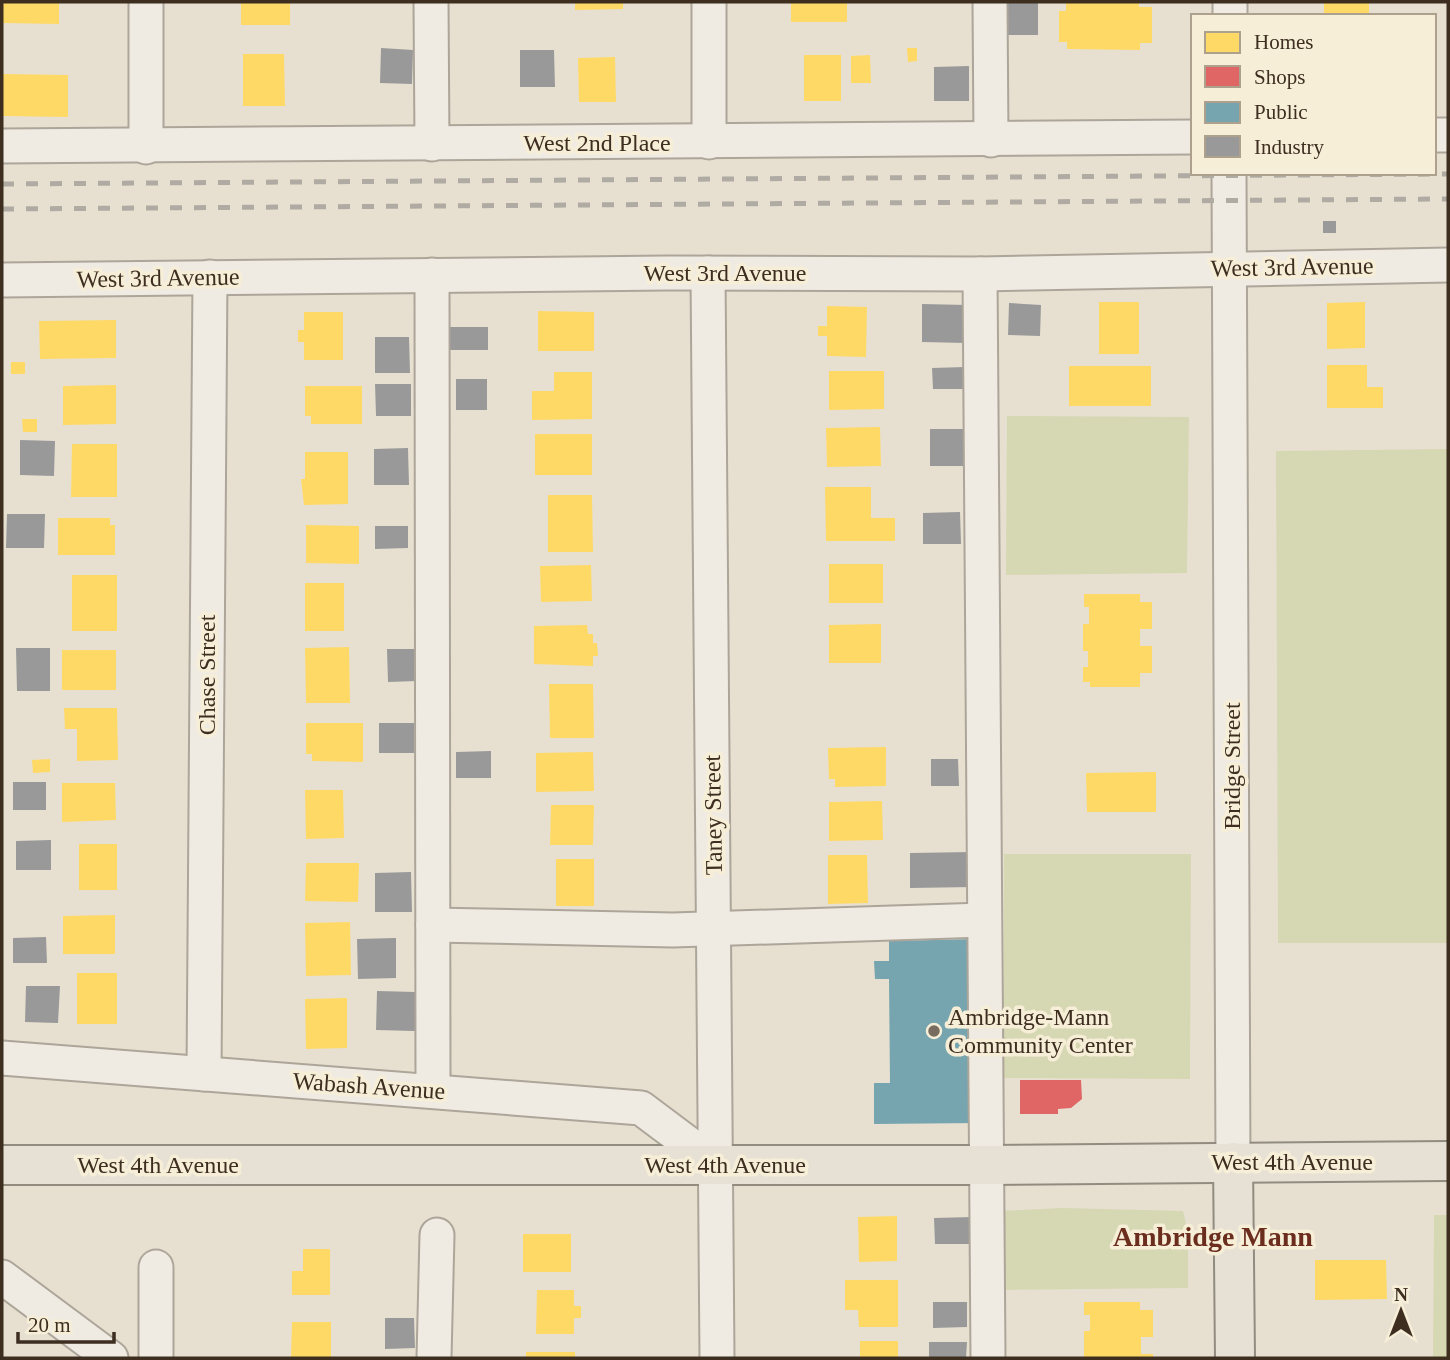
<svg xmlns="http://www.w3.org/2000/svg" width="1450" height="1360" viewBox="0 0 1450 1360" font-family="'Times New Roman',serif">
<rect width="100%" height="100%" fill="#e7e0d1"/>
<g fill="#d6d7b3">
<path d="M1007,416L1189,417L1187,573L1006,575Z"/>
<path d="M1448,449V943H1278L1276,451Z"/>
<path d="M1004,854H1191L1190,1079L1004,1078Z"/>
<path d="M1062,1208L1183,1211L1188,1233V1288L1000,1290V1211Z"/>
<path d="M1434,1215H1448V1358H1433Z"/>
</g>
<g fill="#ffd966">
<path d="M2,2H59V24L2,23Z"/>
<rect x="241" y="2" width="49" height="23"/>
<path d="M575,2H623V9L575,10Z"/>
<rect x="791" y="2" width="56" height="20"/>
<path d="M1066,2L1139,3V7H1152V43H1140V50L1067,49V42H1059V11H1066Z"/>
<rect x="1324" y="2" width="45" height="14"/>
<path d="M907,48H917V61L908,62Z"/>
<path d="M243,54H284L285,106H243Z"/>
<rect x="804" y="55" width="37" height="46"/>
<path d="M870,55L871,83H851V56Z"/>
<path d="M615,57L616,102H579L578,58Z"/>
<path d="M2,74L68,75V117L2,116Z"/>
<rect x="1099" y="302" width="40" height="52"/>
<path d="M1365,302V348L1327,349V303Z"/>
<path d="M827,306L867,307L866,357L827,356V336H818V326H827Z"/>
<path d="M538,311L594,312V351H538Z"/>
<path d="M304,312H343V360H304V342H298V330H304Z"/>
<path d="M116,320V358L40,359L39,321Z"/>
<rect x="11" y="362" width="14" height="12"/>
<path d="M1327,365H1367V387H1383V408H1327Z"/>
<rect x="1069" y="366" width="82" height="40"/>
<path d="M829,371H884V409L829,410Z"/>
<path d="M554,372H592V419L532,420V391H554Z"/>
<path d="M116,385V424L63,425V386Z"/>
<path d="M305,386H362V424H311V416H305Z"/>
<path d="M22,419H37V432H23Z"/>
<path d="M880,427L881,466L827,467L826,428Z"/>
<rect x="535" y="434" width="57" height="41"/>
<path d="M72,444H117V497H71Z"/>
<path d="M305,452H348V504L304,505L301,479H305Z"/>
<path d="M825,487H871V518H895V541H826Z"/>
<path d="M548,495H592L593,552H548Z"/>
<path d="M58,518H110V525H115V555H58Z"/>
<path d="M306,525L359,526V564L306,563Z"/>
<rect x="829" y="564" width="54" height="39"/>
<path d="M591,565L592,601L541,602L540,566Z"/>
<rect x="72" y="575" width="45" height="56"/>
<rect x="305" y="583" width="39" height="48"/>
<path d="M1084,594H1140V602H1152V629H1140V646H1152V673H1140V687H1090V682H1083V667H1088V651H1083V624H1089V607H1084Z"/>
<path d="M881,624V663H829V625Z"/>
<path d="M587,625L588,634H593V643H597L598,656H593V666L534,664V626Z"/>
<path d="M349,647L350,703H306L305,648Z"/>
<rect x="62" y="650" width="54" height="40"/>
<path d="M549,684H593L594,738H550Z"/>
<path d="M64,708H117L118,760L77,761V729H65Z"/>
<path d="M306,723H363V762L312,761V754H306Z"/>
<path d="M886,747V786L835,787V779H829L828,748Z"/>
<path d="M593,752L594,791L536,792V753Z"/>
<path d="M50,759V772L33,773L32,760Z"/>
<path d="M1156,772V812H1087L1086,773Z"/>
<path d="M62,783H115L116,820L62,822Z"/>
<path d="M305,790H343L344,838L306,839Z"/>
<path d="M882,801L883,840L829,841V802Z"/>
<path d="M551,805H594L593,845H550Z"/>
<rect x="79" y="844" width="38" height="46"/>
<path d="M828,855H867L868,903L828,904Z"/>
<rect x="556" y="859" width="38" height="47"/>
<path d="M306,863H359L358,902L305,901Z"/>
<path d="M115,915V954H63V916Z"/>
<path d="M350,922L351,975L306,976L305,923Z"/>
<rect x="77" y="973" width="40" height="51"/>
<path d="M347,998V1048L306,1049L305,999Z"/>
<path d="M897,1216V1261L859,1262L858,1217Z"/>
<rect x="523" y="1234" width="48" height="38"/>
<path d="M303,1249H330V1295H292V1271H303Z"/>
<path d="M1315,1260H1386L1387,1299L1315,1300Z"/>
<path d="M845,1280H898V1327H859L858,1310H845Z"/>
<path d="M537,1290H574V1306H581V1318H574V1334H536Z"/>
<path d="M1084,1302H1140V1310H1153V1337H1141V1354H1153V1358H1084V1331H1090V1315H1084Z"/>
<path d="M292,1322H331V1358H291Z"/>
<rect x="860" y="1341" width="38" height="17"/>
<rect x="526" y="1352" width="49" height="6"/>
</g>
<path fill="#e06666" d="M1020,1080H1081L1082,1099L1071,1108L1058,1109V1114H1020Z"/>
<path fill="#76a5af" d="M977,939L979,1123L874,1124V1083H890L889,979H875L874,961H889V941Z"/>
<g fill="#999">
<rect x="1005" y="2" width="33" height="33"/>
<path d="M381,48L413,50L412,84L380,83Z"/>
<path d="M520,50H554L555,87H520Z"/>
<path d="M969,66V101H934V67Z"/>
<rect x="1323" y="221" width="13" height="12"/>
<path d="M1009,303L1041,305L1040,336L1008,335Z"/>
<path d="M922,304L967,305L966,343L922,342Z"/>
<rect x="448" y="327" width="40" height="23"/>
<path d="M375,337H409L410,373H375Z"/>
<path d="M965,367V389H933L932,368Z"/>
<rect x="456" y="379" width="31" height="31"/>
<path d="M375,384H411V416H376Z"/>
<rect x="930" y="429" width="36" height="37"/>
<path d="M20,440L55,441L54,476L20,475Z"/>
<path d="M408,448L409,485H374V449Z"/>
<path d="M960,512L961,544H923V513Z"/>
<path d="M7,514H45L44,548H6Z"/>
<path d="M375,526H408V548L375,549Z"/>
<path d="M16,648H50V691H17Z"/>
<path d="M387,649H417V681L388,682Z"/>
<rect x="379" y="723" width="35" height="30"/>
<path d="M491,751V778H456V752Z"/>
<path d="M931,759H958L959,786H931Z"/>
<rect x="13" y="782" width="33" height="28"/>
<path d="M51,840V870H16V841Z"/>
<path d="M972,852L973,887L910,888V853Z"/>
<path d="M411,872L412,912H375V873Z"/>
<path d="M46,937L47,963H13V938Z"/>
<path d="M396,938V978L358,979L357,939Z"/>
<path d="M26,986H60L58,1023L25,1022Z"/>
<path d="M377,991L416,992L415,1031L376,1030Z"/>
<path d="M973,1217V1244H935L934,1218Z"/>
<path d="M933,1302H967V1327L933,1328Z"/>
<path d="M385,1318H414L415,1348L385,1349Z"/>
<path d="M929,1342H967L966,1358H929Z"/>
</g>
<g fill="none" stroke-linecap="round" stroke-linejoin="round">
<g stroke="#ada599" stroke-width="37">
<g id="minor">
<path d="M431,2L432,144"/>
<path d="M709,2V142"/>
<path d="M990,2L991,140"/>
<path d="M1230,2V16"/>
<path d="M1434,135H1448"/>
<path d="M2,146L1193,137"/>
<path d="M146,147V2"/>
<path d="M1229,173L1233,1162"/>
<path d="M708,273L717,1358"/>
<path d="M980,274L988,1358"/>
<path d="M432,275L433,1091"/>
<path d="M2,280L668,273L980,274L1448,265"/>
<path d="M433,925L673,930L984,920"/>
<path d="M2,1058L641,1108L717,1165"/>
<path d="M204,1074L210,277"/>
<path d="M156,1267V1358"/>
<path d="M2,1277L111,1358"/>
<path d="M434,1358L437,1235"/>
</g>
</g>
<g stroke="#928b80" stroke-width="42">
<g id="major">
<path d="M1233,1162L1235,1358"/>
<path d="M2,1165H986L1448,1161"/>
</g>
</g>
<use href="#minor" stroke="#efebe3" stroke-width="33"/>
<use href="#major" stroke="#e6e1d4" stroke-width="38"/>
<g stroke="#afaaa2" stroke-width="5" stroke-dasharray="12 12" stroke-linecap="butt">
<path d="M2,184L1448,174"/>
<path d="M2,209L1448,199"/>
</g>
</g>
<circle fill="#786c5e" stroke="#f7eed8" stroke-width="2.5" cx="934" cy="1031" r="7"/>
<g text-anchor="middle" stroke-width="7" stroke-linejoin="round" paint-order="stroke">
<g font-size="24" fill="#3d2e20" stroke="#f7eed8">
<text x="597" y="151">West 2nd Place</text>
<text transform="translate(1292 267) rotate(-1)" y="8">West 3rd Avenue</text>
<text x="725" y="281">West 3rd Avenue</text>
<text transform="translate(158 278) rotate(-1)" y="8">West 3rd Avenue</text>
<text transform="translate(207 675) rotate(-90)" y="8">Chase Street</text>
<text transform="translate(1232 766) rotate(-90)" y="8">Bridge Street</text>
<text transform="translate(713 815) rotate(-91)" y="8">Taney Street</text>
<text transform="translate(369 1086) rotate(4)" y="8">Wabash Avenue</text>
<text x="1292" y="1170">West 4th Avenue</text>
<text x="158" y="1173">West 4th Avenue</text>
<text x="725" y="1173">West 4th Avenue</text>
</g>
<g font-size="24" fill="#3d2e20" stroke="#f7eed8" text-anchor="start">
<text x="948" y="1025">Ambridge-Mann<tspan x="948" dy="28">Community Center</tspan></text>
</g>
<g font-size="28" font-weight="bold" fill="#6b2e1e" stroke="#f7eed8">
<text x="1213" y="1246">Ambridge Mann</text>
</g>
</g>
<rect width="1450" height="1360" fill="none" stroke="#3d2e20" stroke-width="7"/>
<rect x="1191" y="14" width="245" height="161" fill="#f7eed8" stroke="#ada18e" stroke-width="2"/>
<rect x="1205" y="32" width="35" height="21" fill="#ffd966" stroke="#ada18e" stroke-width="2"/>
<text x="1254" y="49" font-size="21" fill="#3d2e20">Homes</text>
<rect x="1205" y="66" width="35" height="21" fill="#e06666" stroke="#ada18e" stroke-width="2"/>
<text x="1254" y="84" font-size="21" fill="#3d2e20">Shops</text>
<rect x="1205" y="102" width="35" height="21" fill="#76a5af" stroke="#ada18e" stroke-width="2"/>
<text x="1254" y="119" font-size="21" fill="#3d2e20">Public</text>
<rect x="1205" y="136" width="35" height="21" fill="#999999" stroke="#ada18e" stroke-width="2"/>
<text x="1254" y="154" font-size="21" fill="#3d2e20">Industry</text>
<g transform="translate(1401 1311)" stroke="#f7eed8" stroke-width="5" paint-order="stroke">
<path d="M0-5L12 26L0 18L-12 26Z" fill="#3d2e20"/>
<text y="-10" font-size="19" font-weight="bold" text-anchor="middle" fill="#3d2e20">N</text>
</g>
<path d="M18 1332v10h96v-10" fill="none" stroke="#3d2e20" stroke-width="3.5"/>
<text x="28" y="1332" font-size="21" fill="#3d2e20" stroke="#f7eed8" stroke-width="5" paint-order="stroke">20 m</text>
</svg>
